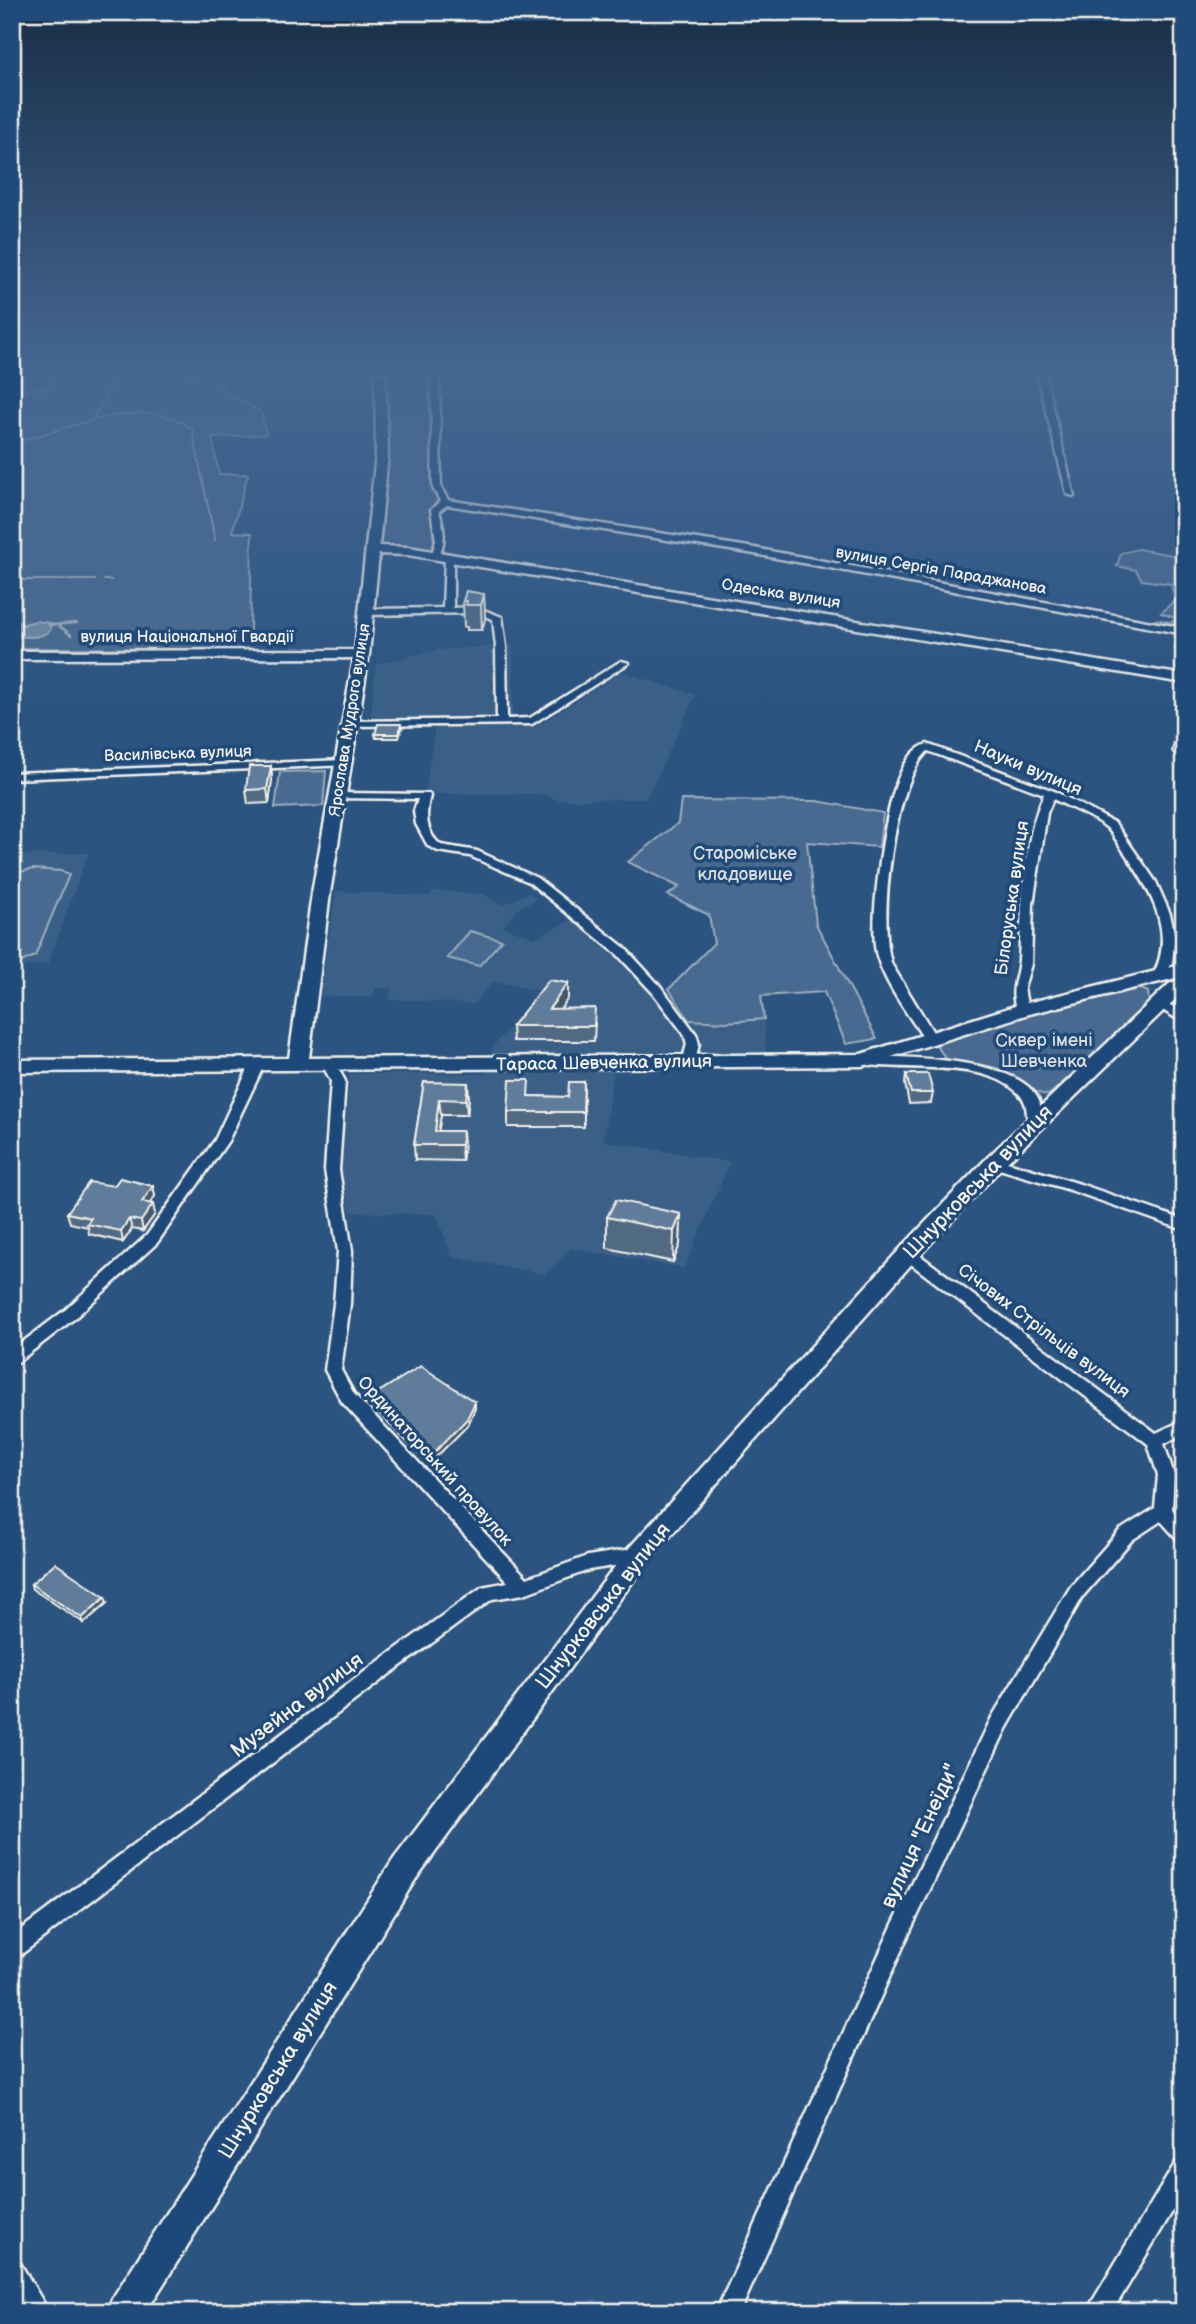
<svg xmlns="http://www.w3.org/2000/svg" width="1196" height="2324" viewBox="0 0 1196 2324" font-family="'Balsamiq Sans',sans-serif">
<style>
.built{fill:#3b6088}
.green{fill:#496b90;stroke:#9eaebc;stroke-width:2}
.water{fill:#738ca6;stroke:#a7b4c0;stroke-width:2}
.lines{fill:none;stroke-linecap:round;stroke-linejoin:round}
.stream-far1{stroke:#a7b4c0;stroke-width:2}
.stream{stroke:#a7b4c0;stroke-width:2.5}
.street-casing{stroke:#f4f1e8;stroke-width:5}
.secondary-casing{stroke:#f4f1e8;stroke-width:5}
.street{fill:#1f4a7a;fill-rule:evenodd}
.secondary{fill:#1f4a7a;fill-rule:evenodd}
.wall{fill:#516a84;stroke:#f4f1e8;stroke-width:2}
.shaded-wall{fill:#42566c;stroke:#f4f1e8;stroke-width:2}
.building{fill:#5e7b9a;stroke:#f4f1e8;stroke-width:2}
.labels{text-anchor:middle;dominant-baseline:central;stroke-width:7;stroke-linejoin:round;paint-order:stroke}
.far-street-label{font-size:16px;fill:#f4f1e8;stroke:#1f4a7a}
.street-label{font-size:18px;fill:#f4f1e8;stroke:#1f4a7a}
.park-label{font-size:18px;fill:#dadddb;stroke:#1f4a7a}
.near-street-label{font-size:21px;fill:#f4f1e8;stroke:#1f4a7a}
</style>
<rect width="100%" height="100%" fill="#2c5481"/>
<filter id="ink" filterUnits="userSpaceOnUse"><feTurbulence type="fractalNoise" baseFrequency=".0143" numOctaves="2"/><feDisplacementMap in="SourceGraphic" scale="14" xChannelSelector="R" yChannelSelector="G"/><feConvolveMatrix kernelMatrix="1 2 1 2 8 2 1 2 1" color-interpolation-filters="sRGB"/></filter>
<g filter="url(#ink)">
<g class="built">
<polygon points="12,374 47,374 46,387 12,389"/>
<polygon points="513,645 513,718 370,721 376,664 437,650"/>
<polygon points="622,672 696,695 646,799 559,800 539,794 425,794 435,726 542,723"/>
<polygon points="88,853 48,964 22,967 12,972 12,855"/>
<polygon points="336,891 430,896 432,891 482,894 503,905 529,893 538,899 519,908 503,926 534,938 577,918 647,987 668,1016 726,1022 764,1019 766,1052 616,1055 603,1141 730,1162 684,1268 571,1248 545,1274 452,1257 436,1214 351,1212 340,1170 350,1074 487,1074 493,1046 542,991 493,982 473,1004 389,999 392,989 384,988 376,988 372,998 320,995"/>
</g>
<g class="green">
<polygon points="54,374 224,374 221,388 261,412 266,434 212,438 219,474 248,474 232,532 252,533 250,633 220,633 213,649 12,648 12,390 48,388"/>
<polygon points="384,374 431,374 433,488 440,501 432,511 434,546 431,553 379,547 377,543"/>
<polygon points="1138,549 1172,555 1184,550 1184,629 1154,622 1157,619 1169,622 1181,620 1161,613 1175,600 1171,584 1142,580 1136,570 1117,566 1121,553"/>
<polygon points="326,771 323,806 275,808 280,772"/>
<polygon points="681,800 817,801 883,813 879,847 807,842 816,924 877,1039 846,1044 824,992 761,996 764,1019 726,1022 689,1020 669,989 714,943 709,915 668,895 679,887 628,862 678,823"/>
<polygon points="33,869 61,871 69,875 35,956 12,966 12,878 15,873"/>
<polygon points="470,931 502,940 479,966 447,958"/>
<path d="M 1136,987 L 1148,992 L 1149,1005 L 1049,1095 C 1032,1095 1015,1076 999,1069 C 983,1063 965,1063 948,1061 L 933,1041 Z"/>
</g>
<path class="water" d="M 36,621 L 51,623 L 50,631 C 39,639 25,638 12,635 L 15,626 Z"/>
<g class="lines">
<g class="stream-far1">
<path d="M 93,420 C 127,413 163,407 192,429 L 215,540"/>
<polyline points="12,443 93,420 115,376"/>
<polyline points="12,580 95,580"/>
<polyline points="104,580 111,580"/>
</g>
<g class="stream">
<polyline points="12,619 24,625"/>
<polyline points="48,625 77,623"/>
<polyline points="58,625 71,635"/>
</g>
<defs>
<g id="street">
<path d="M 431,374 L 439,374 L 441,488 L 448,500 L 749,547 L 1184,628 L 1184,634 L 749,553 L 447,505 L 439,511 C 444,528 447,542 437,558 L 431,558 L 436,540 L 431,510 L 440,501 L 433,488 Z"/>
<polygon points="1037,374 1045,374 1074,496 1067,494"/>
<polygon points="449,555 453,558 453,608 476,607 502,617 506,647 507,719 530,718 621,661 629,663 532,724 348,726 348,722 352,721 497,719 496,647 493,619 475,613 366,615 361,612 366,609 443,608 445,558"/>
<path d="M 927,744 L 1054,791 L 1115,823 L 1156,882 L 1170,914 L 1175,936 L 1172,963 L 1162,980 L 1154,980 L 1152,977 C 1177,933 1150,890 1125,853 C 1119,845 1113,833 1106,827 C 1091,815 1070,808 1053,799 L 1047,813 L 1033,904 L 1031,964 L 1024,988 L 1028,1010 L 1026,1013 L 1018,1013 C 1008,991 1017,981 1019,960 C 1023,907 1021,844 1044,794 L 928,751 C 894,780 877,925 892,965 L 936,1037 L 930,1041 L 925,1040 C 908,1014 886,986 877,956 C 868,926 884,822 894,791 C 899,774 909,750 927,744 Z"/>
<polygon points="345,760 350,763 349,765 12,779 12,773"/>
<path d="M 339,793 L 429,794 L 430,796 C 425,813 425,833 441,845 L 477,851 L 537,878 L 625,948 L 661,987 L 696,1034 L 699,1044 L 694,1065 L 689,1066 L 682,1062 L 687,1044 L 684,1034 L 653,993 L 617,954 L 529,882 L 470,856 L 438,851 L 428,846 L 416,824 L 414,811 L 418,799 L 335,798 L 335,794 Z"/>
<polygon points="1163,1001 1184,1013 1184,1023 1161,1009 1152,1009 1150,1006 1152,1003"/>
<path d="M 862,1056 C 902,1057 1021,1057 1039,1101 C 1041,1106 1040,1116 1041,1122 L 1039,1125 L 1029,1125 C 1026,1117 1028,1106 1023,1099 C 993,1056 902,1073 857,1063 L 855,1060 L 857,1057 Z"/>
<polygon points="329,1060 334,1061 345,1081 339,1170 352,1251 350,1304 341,1370 354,1394 527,1578 588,1556 638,1548 644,1550 647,1555 644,1560 638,1562 589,1570 524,1594 492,1599 387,1676 19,1956 12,1959 12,1936 375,1664 482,1587 508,1582 342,1402 325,1370 334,1304 338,1251 325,1170 331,1081 322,1064"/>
<polygon points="257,1061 264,1065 228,1141 157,1243 75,1318 18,1362 12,1364 12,1350 65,1310 147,1235 215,1140 250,1065"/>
<polygon points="994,1158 1080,1184 1184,1220 1184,1230 1070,1190 989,1166 987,1163 989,1160"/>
<polygon points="908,1249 913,1250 1156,1433 1184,1420 1184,1433 1164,1444 1174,1475 1172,1509 1184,1523 1184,1542 1178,1540 1161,1521 1132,1540 1083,1596 1006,1729 906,1940 740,2312 716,2312 892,1926 992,1717 1071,1586 1120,1530 1155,1508 1158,1475 1148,1444 903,1258 901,1254 903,1250"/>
<polygon points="1184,2159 1184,2192 1112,2312 1086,2312 1176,2162"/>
<polygon points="12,2259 20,2263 49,2312 23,2312 12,2293"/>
</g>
<g id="secondary">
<polygon points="375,374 385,374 388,454 379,546 408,547 1184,675 1184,683 408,555 379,554 369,654 330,893 309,1058 861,1054 1015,1006 1184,964 1184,976 1029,1014 862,1066 12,1072 12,1060 289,1058 312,893 354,658 12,659 12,651 355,650 376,454"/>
<polygon points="1184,977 1184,991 1001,1168 916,1259 647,1562 415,1880 146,2312 107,2312 112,2299 393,1860 629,1548 900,1249 987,1158 1169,984"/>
</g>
</defs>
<use href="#street" class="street-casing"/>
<use href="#secondary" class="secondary-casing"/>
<use href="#street" class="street"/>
<use href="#secondary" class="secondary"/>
</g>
<g class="wall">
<polygon points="484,594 485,619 482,630 467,630 467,627 464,627 463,601"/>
<polygon points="402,728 399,738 376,738 375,734"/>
<polygon points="1175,737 1184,737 1184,765 1182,766 1172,751"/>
<polygon points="271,766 272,779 269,803 248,804 246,790"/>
<polygon points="568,998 560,1009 595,1023 594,1041 513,1041 512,1026"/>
<polygon points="906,1074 933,1093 931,1103 909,1104 905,1084"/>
<polygon points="424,1082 469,1098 467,1115 441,1115 438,1131 464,1147 462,1161 415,1160 414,1145"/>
<polygon points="584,1082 584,1127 508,1127 508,1112 529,1096 568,1097"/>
<polygon points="114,1186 153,1186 155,1196 150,1203 155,1214 143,1231 132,1229 123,1242 89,1234 88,1227 70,1223 67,1213"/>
<polygon points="681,1214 680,1244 673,1262 607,1248 607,1217"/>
<polygon points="369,1398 475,1402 475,1408 468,1425 429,1464 369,1403"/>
<polygon points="31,1584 107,1603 84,1623 32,1589"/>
</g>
<g class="shaded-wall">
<polygon points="484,594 485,619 482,630 481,605"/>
<polygon points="271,766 272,779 269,803 267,789"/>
<polygon points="568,983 568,998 550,1024 549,1009"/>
<polygon points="468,1083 469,1098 467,1115 466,1100"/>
<polygon points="439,1099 441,1115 436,1146 435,1131"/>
<polygon points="463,1131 464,1147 462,1161 461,1145"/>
<polygon points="153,1186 155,1196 144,1212 142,1202"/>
<polygon points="153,1204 155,1214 143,1231 141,1221"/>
<polygon points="681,1214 680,1244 673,1262 674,1231"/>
<polygon points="129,1219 132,1229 123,1242 121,1231"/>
<polygon points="475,1402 475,1408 468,1425 429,1464 428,1459"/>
<polygon points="105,1597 107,1603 84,1623 82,1618"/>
</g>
<g class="building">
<polygon points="466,591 484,594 481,605 466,605 467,601 463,601"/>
<polygon points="378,724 401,724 399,734 375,734"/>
<polygon points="1175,737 1184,737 1184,750"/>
<polygon points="249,766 271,766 267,789 246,790"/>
<polygon points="549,980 568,983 549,1009 595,1008 594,1026 512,1026"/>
<polygon points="906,1074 928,1074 933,1093 911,1093"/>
<polygon points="510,1080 529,1080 528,1096 568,1097 569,1082 584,1082 583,1112 508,1112"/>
<polygon points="424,1082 468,1083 466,1100 439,1099 435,1131 463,1131 461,1145 414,1145"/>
<polygon points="120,1178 153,1186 142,1202 153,1204 141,1221 129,1219 121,1231 87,1224 91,1218 67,1213 89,1182 114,1186"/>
<polygon points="616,1200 681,1214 674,1231 607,1217"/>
<polygon points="421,1366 475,1402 467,1419 428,1459 369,1398"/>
<polygon points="55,1563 105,1597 82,1618 31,1584"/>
</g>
</g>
<linearGradient id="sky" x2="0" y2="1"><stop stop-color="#182e47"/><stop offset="0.53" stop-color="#456792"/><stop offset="1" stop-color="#456792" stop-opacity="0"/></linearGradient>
<rect width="1196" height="700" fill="url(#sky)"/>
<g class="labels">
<g class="far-street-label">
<text transform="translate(941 571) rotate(10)">вулиця Сергія Параджанова</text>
<text transform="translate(781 594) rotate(9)">Одеська вулиця</text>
<text x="187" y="637">вулиця Національної Гвардії</text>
<text transform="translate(350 720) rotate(-81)">Ярослава Мудрого вулиця</text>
<text transform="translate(178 754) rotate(-2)">Василівська вулиця</text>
</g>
<g class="street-label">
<text transform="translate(1028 768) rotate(23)">Науки вулиця</text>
<text transform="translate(1012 898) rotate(-82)">Білоруська вулиця</text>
<text transform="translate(604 1063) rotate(-1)">Тараса Шевченка вулиця</text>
<text transform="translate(1044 1331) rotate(37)">Січових Стрільців вулиця</text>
<text transform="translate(435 1461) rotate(48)">Ординаторський провулок</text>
</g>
<g class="park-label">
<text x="745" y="853">Староміське<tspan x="745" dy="21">кладовище</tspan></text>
<text x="1044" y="1040">Сквер імені<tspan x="1044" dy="21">Шевченка</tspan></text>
</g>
<g class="near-street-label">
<text transform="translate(978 1182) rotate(-46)">Шнурковська вулиця</text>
<text transform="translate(603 1606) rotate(-52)">Шнурковська вулиця</text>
<text transform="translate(297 1705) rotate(-37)">Музейна вулиця</text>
<text transform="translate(920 1836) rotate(-65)">вулиця "Енеїди"</text>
<text transform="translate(278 2070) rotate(-58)">Шнурковська вулиця</text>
</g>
</g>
<rect width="1196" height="2324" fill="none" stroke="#1f4a7a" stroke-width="42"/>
<rect x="21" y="21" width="1154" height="2282" fill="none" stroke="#f4f1e8" stroke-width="2.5" filter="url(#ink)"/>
</svg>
